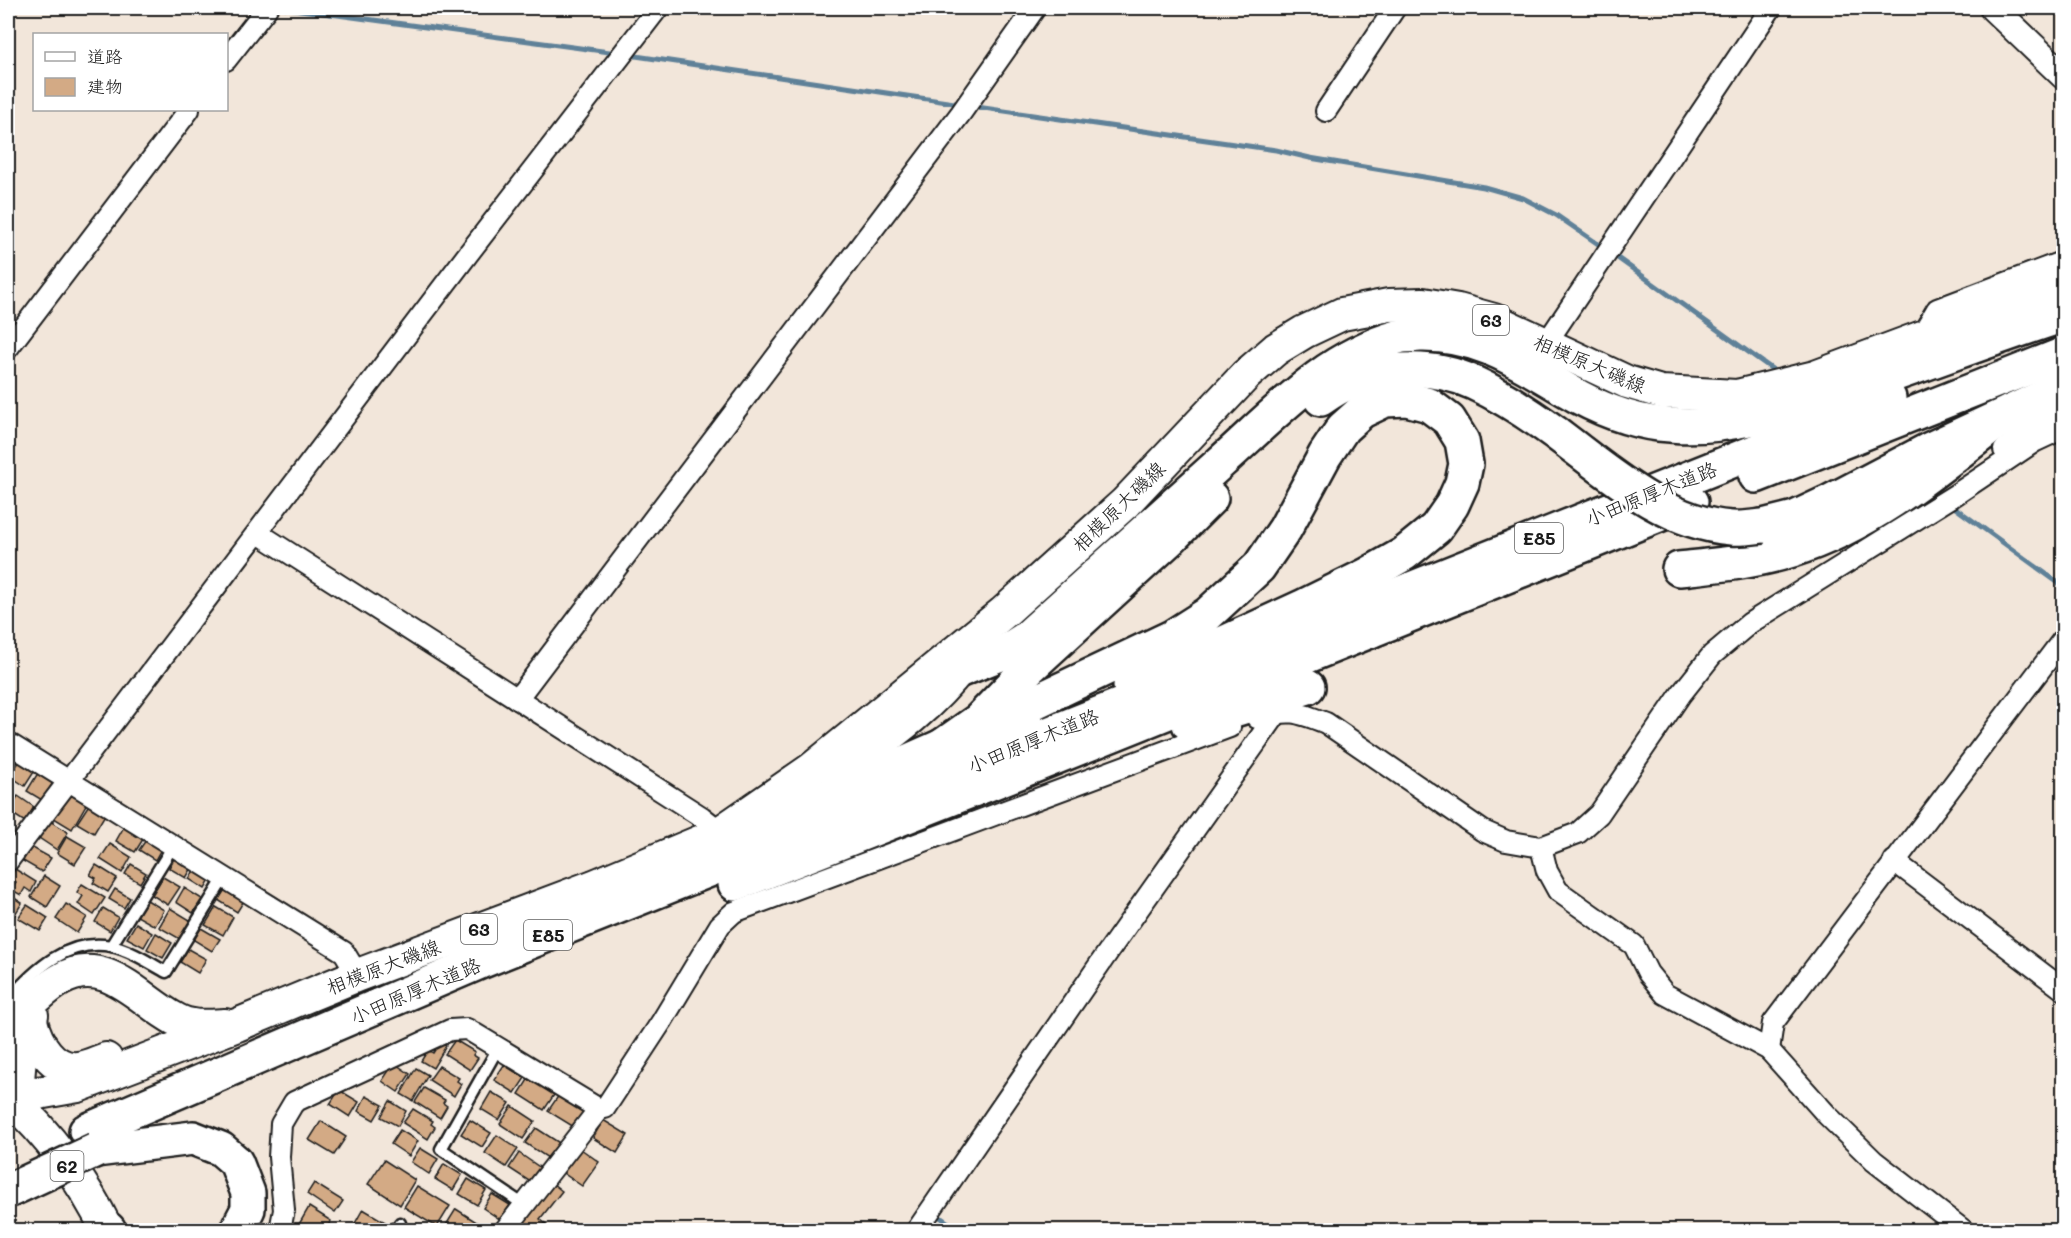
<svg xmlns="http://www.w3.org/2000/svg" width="2071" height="1238" viewBox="0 0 2071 1238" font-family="Mali,'Klee One',sans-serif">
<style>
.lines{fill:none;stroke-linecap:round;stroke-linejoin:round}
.stream{stroke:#5f8198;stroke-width:5}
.building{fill:#d3aa85;stroke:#1c1c1c;stroke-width:1.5}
.service-casing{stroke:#1c1c1c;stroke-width:15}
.minor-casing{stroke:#1c1c1c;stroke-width:24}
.tertiary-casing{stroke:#1c1c1c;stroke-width:30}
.primary-casing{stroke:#1c1c1c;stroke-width:36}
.trunk-casing{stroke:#1c1c1c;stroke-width:38}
.motorway-casing{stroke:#1c1c1c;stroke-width:38}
.service{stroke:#fff;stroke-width:10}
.minor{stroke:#fff;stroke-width:20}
.tertiary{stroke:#fff;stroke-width:26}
.primary{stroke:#fff;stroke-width:32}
.trunk{stroke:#fff;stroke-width:33}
.motorway{stroke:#fff;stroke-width:33}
.trunk-bridge-casing{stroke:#1c1c1c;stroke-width:38;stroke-linecap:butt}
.motorway-bridge-casing{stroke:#1c1c1c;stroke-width:38;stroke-linecap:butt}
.trunk-bridge{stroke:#fff;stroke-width:33}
.motorway-bridge{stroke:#fff;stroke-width:33}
.labels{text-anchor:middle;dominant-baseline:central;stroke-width:5;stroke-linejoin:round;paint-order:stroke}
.shield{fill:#fff;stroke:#606060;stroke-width:1.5}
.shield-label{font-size:18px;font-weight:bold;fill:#1c1c1c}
.street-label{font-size:20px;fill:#1c1c1c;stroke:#fff}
</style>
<rect width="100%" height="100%" fill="#f2e6da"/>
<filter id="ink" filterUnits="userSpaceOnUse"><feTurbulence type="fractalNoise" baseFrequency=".0167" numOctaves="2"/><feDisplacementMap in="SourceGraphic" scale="12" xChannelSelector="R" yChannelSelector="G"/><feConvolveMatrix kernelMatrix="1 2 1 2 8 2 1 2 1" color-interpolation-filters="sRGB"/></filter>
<g filter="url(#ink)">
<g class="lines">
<g class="stream">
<polyline points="286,8 617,53"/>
<polyline points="629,55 961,104"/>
<polyline points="970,106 1276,150 1310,158 1484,187 1523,198 1556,215 1604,248"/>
<polyline points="1612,254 1772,369"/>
<polyline points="1954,507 2064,587"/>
<polyline points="940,1217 959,1230"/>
</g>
</g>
<g class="building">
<polygon points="8,754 17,760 8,774"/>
<polygon points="19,762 34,772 25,786 10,776"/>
<polygon points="38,773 53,783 42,800 27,791"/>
<polygon points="8,790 16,796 8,809"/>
<polygon points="77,795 88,801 72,829 54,818 66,797"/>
<polygon points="18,796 34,807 25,822 8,811"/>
<polygon points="90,803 106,813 94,833 77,823"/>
<polygon points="50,821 68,832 57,850 39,838"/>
<polygon points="125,825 145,836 135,852 116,841"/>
<polygon points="67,836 86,847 75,864 57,853"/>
<polygon points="146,840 161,849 155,860 139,850"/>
<polygon points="110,844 131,857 122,873 100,859"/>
<polygon points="31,847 51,858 42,872 23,861"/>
<polygon points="176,855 193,866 186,878 169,868"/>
<polygon points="131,864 146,873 140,883 125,874"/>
<polygon points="96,865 117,878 108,892 93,883 96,878 90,875"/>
<polygon points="196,867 212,877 205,889 189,879"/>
<polygon points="15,869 36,882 31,892 25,888 21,895 12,890 16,882 10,878"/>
<polygon points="44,876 60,886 47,907 31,897"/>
<polygon points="163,877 180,887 168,905 152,895"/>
<polygon points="82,884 105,898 94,915 78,904 83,896 77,892"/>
<polygon points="184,888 202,899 193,913 176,902"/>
<polygon points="226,888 245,899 237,912 218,900"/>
<polygon points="115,889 130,898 124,908 109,899"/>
<polygon points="8,894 22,903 11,921 8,919"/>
<polygon points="147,900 164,910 155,926 137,916"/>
<polygon points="66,904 87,917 77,933 56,919"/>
<polygon points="27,905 48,918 40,931 18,918"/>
<polygon points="216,907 233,917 223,935 205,925"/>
<polygon points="103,908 118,917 110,931 95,922"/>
<polygon points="170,908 190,920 180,939 159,927"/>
<polygon points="136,923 152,933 144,947 127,938"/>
<polygon points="201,928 220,939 212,951 194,940"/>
<polygon points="156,933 172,943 163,958 147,949"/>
<polygon points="188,949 206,959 198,973 180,962"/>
<polygon points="455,1040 475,1052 473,1055 478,1058 470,1070 445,1054"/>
<polygon points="440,1042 446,1046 433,1068 421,1061 428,1050 433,1053"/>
<polygon points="394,1063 410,1074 398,1092 382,1081"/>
<polygon points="504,1065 525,1078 515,1093 494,1080"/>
<polygon points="439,1066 459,1078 457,1081 461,1084 454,1096 429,1080"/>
<polygon points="416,1068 428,1075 413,1101 401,1094"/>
<polygon points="529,1078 554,1095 544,1110 519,1094"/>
<polygon points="424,1088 445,1100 443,1103 447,1106 440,1118 415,1102"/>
<polygon points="339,1090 359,1102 350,1117 330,1104"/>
<polygon points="491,1092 510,1103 499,1120 481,1109"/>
<polygon points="559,1095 584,1111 574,1127 548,1111"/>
<polygon points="366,1096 383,1105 374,1120 358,1111"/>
<polygon points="390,1101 406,1111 398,1126 381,1117"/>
<polygon points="512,1106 535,1121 523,1139 500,1124"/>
<polygon points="413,1109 433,1121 431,1124 435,1127 428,1139 403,1123"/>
<polygon points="470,1120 491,1133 482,1147 461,1134"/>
<polygon points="603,1120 628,1135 617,1153 593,1138"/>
<polygon points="321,1121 346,1137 334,1155 309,1140"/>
<polygon points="536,1128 561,1144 551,1160 525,1143"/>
<polygon points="400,1130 418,1141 409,1156 391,1144"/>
<polygon points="497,1135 518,1149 506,1167 485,1153"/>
<polygon points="420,1148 438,1159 429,1174 411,1162"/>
<polygon points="581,1149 599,1162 582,1186 563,1173"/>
<polygon points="519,1153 542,1169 532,1183 509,1168"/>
<polygon points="384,1160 415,1180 400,1205 368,1184"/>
<polygon points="444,1164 462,1175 453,1190 435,1179"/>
<polygon points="468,1179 486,1190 477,1205 459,1194"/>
<polygon points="314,1183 343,1201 335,1213 307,1194"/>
<polygon points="552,1183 562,1191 540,1219 547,1225 541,1230 515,1230"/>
<polygon points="417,1186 450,1206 437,1227 404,1207"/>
<polygon points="492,1194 510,1205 501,1220 483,1208"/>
<polygon points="309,1207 331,1221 328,1226 332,1230 306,1230 298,1226"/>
<polygon points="363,1209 385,1222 380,1230 359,1230 353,1227"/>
<polygon points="456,1209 489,1230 443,1230"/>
</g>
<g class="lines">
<defs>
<g id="service">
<polyline points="111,946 173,846"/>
<path d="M 8,1000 C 34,970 68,938 111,946 C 130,950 150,963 166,972 L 224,878"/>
<polyline points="498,1048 441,1149 524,1205"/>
<polyline points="395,1230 400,1223"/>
</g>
<g id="minor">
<polyline points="226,60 267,8"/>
<polyline points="1326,111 1395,8"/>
<polyline points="1920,338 1937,309 2064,261"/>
<polyline points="1545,345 1771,8"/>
<polyline points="8,348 189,110"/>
<polyline points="2004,450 2029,427 2064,410"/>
<polyline points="258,533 702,817 721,832"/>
<polyline points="517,699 961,113 1035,8"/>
<path d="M 1257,718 C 1290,709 1295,711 1326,723 L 1483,831 L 1506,841 L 1541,847 L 1578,833 L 1599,814 L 1681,694 L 1712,655 L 1750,623 L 1955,495 L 2034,442 L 2064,428"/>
<polyline points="8,743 344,952 358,975"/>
<polyline points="1541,847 1547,871 1558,891 1634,945 1648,973 1665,994 1769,1050 1827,1115 1874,1161 1963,1230"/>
<polyline points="8,861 468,254 658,8"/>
<polyline points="1894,861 2064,990"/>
<polyline points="1769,1050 1773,1023 2064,638"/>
<polyline points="280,1230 284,1210 279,1157 281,1124 294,1102 450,1030 467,1029 599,1109"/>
<polyline points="505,1230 599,1109 605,1108 662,1021 720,925 734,912 1230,727"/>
<polyline points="917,1230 1108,952 1278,712"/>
</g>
<polyline id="tertiary" points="1993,8 2064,76"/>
<g id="primary">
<path d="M 837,774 C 883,740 926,712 962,666"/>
<polyline points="721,832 812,769 1003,613 1125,503 1246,375 1276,349 1304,332 1342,314 1389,305 1423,304 1458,310 1494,320 1627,382 1661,392 1737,396 1815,377 2064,284"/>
<path d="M 31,1021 C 36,1042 52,1071 78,1068 C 88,1067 97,1062 106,1059"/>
<path d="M 8,1025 C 24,1010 41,991 60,980 C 105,953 139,1000 175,1019 C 190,1028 208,1026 225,1025"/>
<polyline points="8,1091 38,1093 78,1086 237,1025 358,975 594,886 740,825"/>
<path d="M 8,1097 C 48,1133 84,1182 107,1230"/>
<polyline points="20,1109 18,1080 20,1058 32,1015"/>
</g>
<g id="trunk">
<polyline points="1189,724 1308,687"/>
<polyline points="755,820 797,808 834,794 942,746 1172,637 1208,614 1259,567 1285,529 1325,455 1343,428 1362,411 1385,400 1407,399 1429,405 1449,420 1462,441 1466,464 1462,483 1452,505 1436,528 1404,554 1367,575 1302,607 1130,686"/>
<polyline points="735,884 1024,770 1370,631"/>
<polyline points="86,1131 480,962 1013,748 1039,734"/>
<polyline points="96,1150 193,1138 221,1149 236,1162 248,1193 248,1209 237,1230"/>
<polyline points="107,1228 109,1230"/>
</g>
<g id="motorway">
<path d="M 1321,399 C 1363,367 1426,361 1474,383 C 1504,397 1531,415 1557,434"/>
<polyline points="1756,476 2064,354"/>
<polyline points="1763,526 1795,518 1827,503 1928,450 2064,387"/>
<path d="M 1679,569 C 1717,565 1756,562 1792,550 C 1875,524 1943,464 2010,412"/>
<polyline points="1370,631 1691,502"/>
<path d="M 958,671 L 1003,653 L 1025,639 C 1090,580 1155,521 1220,463 C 1274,415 1325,357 1398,337 C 1405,335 1413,336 1421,335 C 1486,334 1526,368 1579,397 C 1607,412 1638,423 1670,425 C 1725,430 1780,412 1833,395 C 1910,371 1986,340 2064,315"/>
<polyline points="942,746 979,720 1028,669 1170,539 1211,498"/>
<polyline points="1013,748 1889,398"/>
</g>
</defs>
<use href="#service" class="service-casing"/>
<use href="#minor" class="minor-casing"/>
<use href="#tertiary" class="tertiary-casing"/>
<use href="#primary" class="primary-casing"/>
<use href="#trunk" class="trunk-casing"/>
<use href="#motorway" class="motorway-casing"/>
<use href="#service" class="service"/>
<use href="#minor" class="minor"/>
<use href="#tertiary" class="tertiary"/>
<use href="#primary" class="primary"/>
<use href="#trunk" class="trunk"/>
<use href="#motorway" class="motorway"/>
<defs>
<polyline id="trunk-bridge" points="8,1191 96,1150"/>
<path id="motorway-bridge" d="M 1557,434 C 1608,472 1664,523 1731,528 C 1741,529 1753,527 1763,526"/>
</defs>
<use href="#trunk-bridge" class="trunk-bridge-casing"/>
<use href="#motorway-bridge" class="motorway-bridge-casing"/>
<use href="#trunk-bridge" class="trunk-bridge"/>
<use href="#motorway-bridge" class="motorway-bridge"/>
</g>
</g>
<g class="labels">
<g class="shield">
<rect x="1473" y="305" width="36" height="30" rx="4.5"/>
<rect x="1515" y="523" width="48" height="30" rx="4.5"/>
<rect x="461" y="914" width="36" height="30" rx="4.5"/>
<rect x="524" y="920" width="48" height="30" rx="4.5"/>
<rect x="50.5" y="1151" width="33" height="30" rx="4.5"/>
</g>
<g class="shield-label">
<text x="1491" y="320">63</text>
<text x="1539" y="538">E85</text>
<text x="479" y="929">63</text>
<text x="548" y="935">E85</text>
<text x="67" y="1166">62</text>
</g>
<g class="street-label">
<text transform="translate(1590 363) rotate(23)">相模原大磯線</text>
<text transform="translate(1651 493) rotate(-22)">小田原厚木道路</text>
<text transform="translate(1118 506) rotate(-44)">相模原大磯線</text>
<text transform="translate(1033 740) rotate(-22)">小田原厚木道路</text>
<text transform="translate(383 966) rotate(-21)">相模原大磯線</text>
<text transform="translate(415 990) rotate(-23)">小田原厚木道路</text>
</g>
</g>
<rect width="2071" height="1238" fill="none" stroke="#fff" stroke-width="30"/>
<rect x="15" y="15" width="2041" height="1208" fill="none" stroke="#1c1c1c" stroke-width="2" filter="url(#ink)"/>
<rect x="33" y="33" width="195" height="78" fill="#ffffff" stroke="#a4a4a4" stroke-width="1.5"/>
<rect x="45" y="52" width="30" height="9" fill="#ffffff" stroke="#a4a4a4" stroke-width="1.5"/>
<text x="87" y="63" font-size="18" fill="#1c1c1c">道路</text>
<rect x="45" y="78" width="30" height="18" fill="#d3aa85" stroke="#a4a4a4" stroke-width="1.5"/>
<text x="87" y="93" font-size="18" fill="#1c1c1c">建物</text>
</svg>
